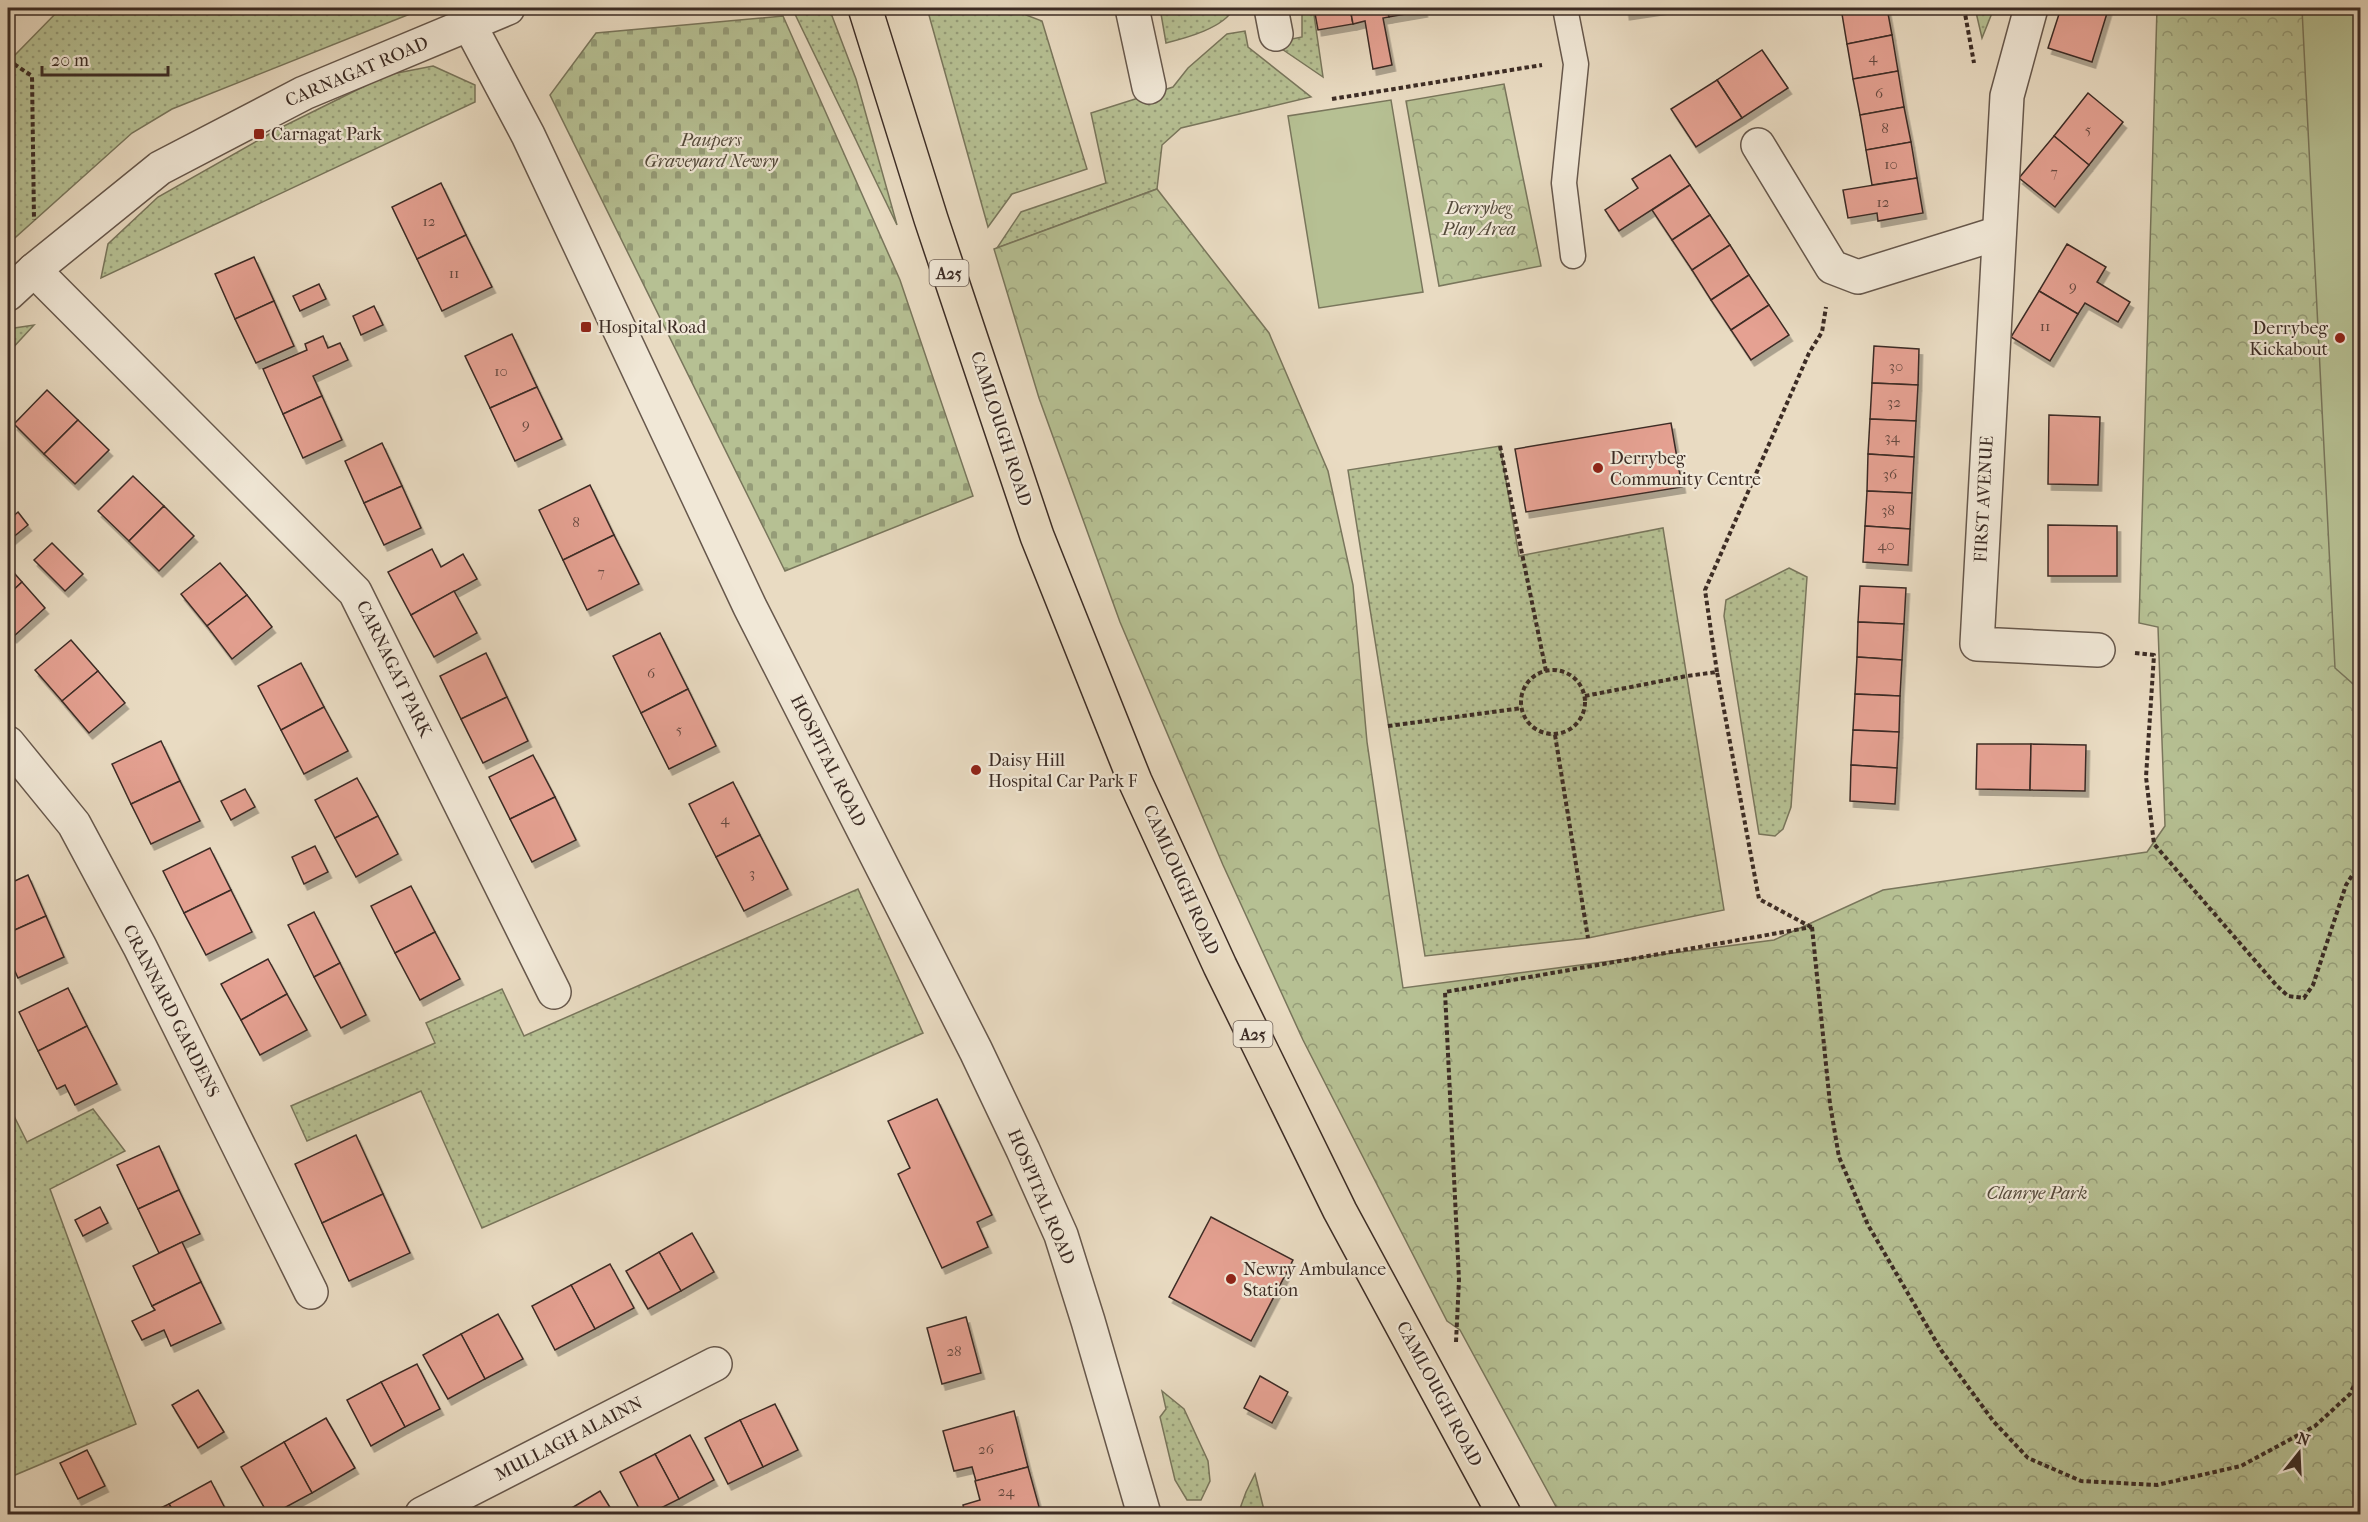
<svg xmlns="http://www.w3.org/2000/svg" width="2368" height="1522" viewBox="0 0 2368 1522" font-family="'IM FELL French Canon',serif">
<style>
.grass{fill:url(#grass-dots);stroke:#79765c;stroke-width:1.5}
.cemetery{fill:url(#cemetery-stones);stroke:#79765c;stroke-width:1.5}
.park{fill:url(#park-crowns);stroke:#79765c;stroke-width:1.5}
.garden{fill:#b6c093;stroke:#79765c;stroke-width:1.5}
.building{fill:#e5a192;stroke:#3c2c25;stroke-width:1.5;filter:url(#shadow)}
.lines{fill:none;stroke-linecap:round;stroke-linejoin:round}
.service-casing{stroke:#67584c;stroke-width:27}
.minor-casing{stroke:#67584c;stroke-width:36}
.primary-casing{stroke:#3c2c25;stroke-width:36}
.path{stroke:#3c2c25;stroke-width:4;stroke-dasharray:4.5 3;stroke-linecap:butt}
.service{stroke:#f1e8d7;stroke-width:24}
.minor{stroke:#f1e8d7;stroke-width:33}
.primary{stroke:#e9dbc2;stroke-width:33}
.poi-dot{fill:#8f2418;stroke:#f1e8d7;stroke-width:2}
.labels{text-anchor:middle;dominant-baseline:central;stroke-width:4.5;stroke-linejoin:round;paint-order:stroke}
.number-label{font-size:15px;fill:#664940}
.shield{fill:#f1e8d7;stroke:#72645a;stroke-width:1.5}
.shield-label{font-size:16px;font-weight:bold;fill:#3c2c25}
.street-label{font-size:18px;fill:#3c2c25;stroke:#f1e8d7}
.poi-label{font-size:18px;fill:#3c2c25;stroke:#f1e8d7;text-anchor:start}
.park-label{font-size:18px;font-style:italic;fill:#544a3b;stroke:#f1e8d7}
</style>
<defs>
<pattern id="grass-dots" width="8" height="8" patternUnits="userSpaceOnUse" patternTransform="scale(1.5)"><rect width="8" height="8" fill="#b6c093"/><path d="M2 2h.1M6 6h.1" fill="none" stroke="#959c78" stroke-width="1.8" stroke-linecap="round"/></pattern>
<pattern id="cemetery-stones" width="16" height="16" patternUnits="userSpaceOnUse" patternTransform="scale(1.5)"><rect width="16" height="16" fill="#b6c093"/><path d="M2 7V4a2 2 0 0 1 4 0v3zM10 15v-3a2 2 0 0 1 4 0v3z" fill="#959c78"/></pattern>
<pattern id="park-crowns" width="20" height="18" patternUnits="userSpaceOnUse" patternTransform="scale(1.5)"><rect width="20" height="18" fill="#b6c093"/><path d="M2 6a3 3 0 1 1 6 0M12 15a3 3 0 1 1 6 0" fill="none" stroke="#959c78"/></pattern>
<filter id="shadow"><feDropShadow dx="3.5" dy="6" stdDeviation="0" flood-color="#0004"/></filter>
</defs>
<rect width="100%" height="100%" fill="#e9dbc2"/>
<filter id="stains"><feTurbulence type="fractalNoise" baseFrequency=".00333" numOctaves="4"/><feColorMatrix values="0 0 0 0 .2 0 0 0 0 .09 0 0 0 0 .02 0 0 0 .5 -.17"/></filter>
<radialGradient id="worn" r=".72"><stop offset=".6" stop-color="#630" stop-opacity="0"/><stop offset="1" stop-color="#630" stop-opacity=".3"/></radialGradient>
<g class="grass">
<polygon points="61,8 425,8 172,109 132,133 8,244 8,54 13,57"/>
<polygon points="792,8 829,8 856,79 897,225"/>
<polygon points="927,8 1025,8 1026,15 1042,21 1087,169 1012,194 988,227"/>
<path d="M 1160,8 L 1234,8 C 1224,28 1186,38 1166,43 Z"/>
<polygon points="1302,8 1313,8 1323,77 1273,43 1302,37"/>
<polygon points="1975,8 1994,8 1982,38"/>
<polygon points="1245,31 1248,47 1311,97 1181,128 1162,145 1157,189 997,248 1021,212 1106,183 1091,113 1173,87 1188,68 1227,34"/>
<polygon points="433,66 475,85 475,102 101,278 108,244 158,197 280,128 387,75"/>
<polygon points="34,325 8,353 8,329"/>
<polygon points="1500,446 1519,556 1663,528 1724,910 1588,938 1425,956 1348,470"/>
<polygon points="1789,568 1807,577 1791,807 1783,829 1775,836 1759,834 1724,616 1726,600"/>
<polygon points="858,889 923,1033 482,1228 421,1091 307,1141 291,1106 435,1043 426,1023 502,989 524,1036"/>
<polygon points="8,1104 27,1142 93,1109 125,1151 50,1189 136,1424 8,1478"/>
<polygon points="1162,1391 1184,1409 1208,1461 1210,1481 1201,1500 1187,1500 1175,1480 1160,1417 1166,1409"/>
<polygon points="1255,1474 1265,1514 1238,1514 1246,1492"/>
</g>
<polygon class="cemetery" points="783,16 900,280 973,496 785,571 550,95 596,33"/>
<g class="park">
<polygon points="2157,8 2360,8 2360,1514 1560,1514 1460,1330 1447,1321 1303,1040 1223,865 1120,622 1039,398 994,249 1157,189 1269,333 1328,471 1353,585 1367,742 1403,988 1774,940 1883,890 2147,852 2165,826 2158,627 2139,623"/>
<polygon points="1504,84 1541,266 1439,286 1406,101"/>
</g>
<g class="garden">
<polygon points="2318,8 2360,8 2360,690 2335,668 2302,9"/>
<polygon points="1391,100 1423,292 1319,308 1288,116"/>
</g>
<g class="building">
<polygon points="1314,8 1350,8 1353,24 1318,30"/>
<polygon points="1350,8 1387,8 1389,17 1383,18 1392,65 1373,69 1365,21 1353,24"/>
<polygon points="1387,8 1423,8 1424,11 1389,17"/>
<polygon points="1625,8 1665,8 1626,14"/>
<polygon points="1841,8 1887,8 1892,35 1847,44"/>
<polygon points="2061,8 2101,8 2108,10 2092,62 2048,48"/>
<polygon points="1892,35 1898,71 1853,79 1847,44"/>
<polygon points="1762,50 1788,88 1742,118 1717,80"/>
<polygon points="1898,71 1904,107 1860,115 1853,79"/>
<polygon points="1717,80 1742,118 1696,147 1671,109"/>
<polygon points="2088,93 2123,122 2089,165 2054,136"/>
<polygon points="1904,107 1911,142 1866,150 1860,115"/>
<polygon points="2054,136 2089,165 2055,207 2019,178"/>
<polygon points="1911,142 1917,178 1872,185 1866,150"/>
<polygon points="1670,155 1690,185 1619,231 1605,210 1638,188 1632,179"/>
<polygon points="1917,178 1923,213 1878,221 1877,213 1848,218 1843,190"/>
<polygon points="441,183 466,235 417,259 392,207"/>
<polygon points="1690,185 1710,215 1672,240 1652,210"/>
<polygon points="1710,215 1730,245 1692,270 1672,240"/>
<polygon points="466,235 492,287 442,311 417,259"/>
<polygon points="2067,244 2106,267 2097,282 2130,302 2118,322 2085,303 2078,314 2039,291"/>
<polygon points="1730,245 1749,275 1711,300 1692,270"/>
<polygon points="254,257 274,301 235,319 215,274"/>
<polygon points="1749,275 1769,305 1731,330 1711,300"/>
<polygon points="319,284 326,299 300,311 293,296"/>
<polygon points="2039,291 2078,314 2050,361 2011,337"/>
<polygon points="274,301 294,346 256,363 235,319"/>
<polygon points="1769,305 1789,335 1751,360 1731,330"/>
<polygon points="374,306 383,325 361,335 353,316"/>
<polygon points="512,334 537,387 490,408 465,356"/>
<polygon points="323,336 328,348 340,343 348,360 313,376 322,396 283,414 263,369 307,350 305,344"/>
<polygon points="1874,346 1919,349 1918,385 1872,383"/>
<polygon points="1872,383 1918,385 1916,421 1870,419"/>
<polygon points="537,387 562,439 515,461 490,408"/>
<polygon points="47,390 78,420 44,454 14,424"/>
<polygon points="322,396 342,440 303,458 283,414"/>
<polygon points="2049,415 2100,417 2098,485 2048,484"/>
<polygon points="1870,419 1916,421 1914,457 1868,454"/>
<polygon points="78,420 109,450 75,484 44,454"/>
<polygon points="1671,423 1682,487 1526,512 1515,449"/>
<polygon points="382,443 402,486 364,503 345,461"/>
<polygon points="1868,454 1914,457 1912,493 1867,491"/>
<polygon points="133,476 164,506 129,541 98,511"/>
<polygon points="590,485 614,535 563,560 539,510"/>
<polygon points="402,486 421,528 384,545 364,503"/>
<polygon points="1867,491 1912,493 1910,529 1865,526"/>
<polygon points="164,506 194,536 159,571 129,541"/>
<polygon points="18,512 28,525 11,539 8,535 8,521"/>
<polygon points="2048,525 2117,526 2117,576 2048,576"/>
<polygon points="1865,526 1910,529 1908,565 1863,562"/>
<polygon points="614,535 639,584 587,610 563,560"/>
<polygon points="52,543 83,574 65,591 34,560"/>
<polygon points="432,549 441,567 463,554 477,579 411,615 388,572"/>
<polygon points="220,563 247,595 207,626 181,594"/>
<polygon points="8,566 22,582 8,595"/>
<polygon points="22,582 45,608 13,637 8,631 8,595"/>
<polygon points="1860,586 1906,588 1904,624 1858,622"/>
<polygon points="454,591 477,633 434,657 411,615"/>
<polygon points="247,595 272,627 232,659 207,626"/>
<polygon points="1858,622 1904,624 1902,660 1857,657"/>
<polygon points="660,633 688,689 641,713 613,656"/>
<polygon points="71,640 98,671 62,701 35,670"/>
<polygon points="486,653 507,697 461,719 440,676"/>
<polygon points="1857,657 1902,660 1900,696 1855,694"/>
<polygon points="301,663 324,707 281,730 258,686"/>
<polygon points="98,671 125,703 89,733 62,701"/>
<polygon points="688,689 716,746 669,769 641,713"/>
<polygon points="1855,694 1900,696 1899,732 1853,730"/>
<polygon points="507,697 528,741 483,763 461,719"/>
<polygon points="324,707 348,751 304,774 281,730"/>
<polygon points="1853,730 1899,732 1897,768 1851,765"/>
<polygon points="161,741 180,781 131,804 112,764"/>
<polygon points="1977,744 2031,744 2030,790 1976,789"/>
<polygon points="2031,744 2086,745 2085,791 2030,790"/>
<polygon points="533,755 555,797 510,819 489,777"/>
<polygon points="1851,765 1897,768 1895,804 1850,801"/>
<polygon points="357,778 378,816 335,838 315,800"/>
<polygon points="180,781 200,821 151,844 131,804"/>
<polygon points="733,782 760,835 716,857 689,804"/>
<polygon points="245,789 255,807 231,820 221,801"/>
<polygon points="555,797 576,840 532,862 510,819"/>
<polygon points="378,816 398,854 356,877 335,838"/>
<polygon points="760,835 788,889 744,911 716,857"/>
<polygon points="315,846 328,872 304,884 292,857"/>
<polygon points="210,848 231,890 184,913 163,871"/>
<polygon points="28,875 46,916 8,933 8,884"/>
<polygon points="411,886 435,932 395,953 371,906"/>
<polygon points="231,890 252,932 206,955 184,913"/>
<polygon points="314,912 340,963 314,977 288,925"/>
<polygon points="46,916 64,957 18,978 8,956 8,933"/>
<polygon points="435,932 460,979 420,1000 395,953"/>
<polygon points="268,959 287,994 241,1020 221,984"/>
<polygon points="340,963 366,1015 341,1028 314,977"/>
<polygon points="68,988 87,1026 38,1051 19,1012"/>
<polygon points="287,994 307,1030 260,1055 241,1020"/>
<polygon points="87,1026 117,1084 75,1105 65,1085 57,1089 38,1051"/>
<polygon points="937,1099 992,1215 977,1222 988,1247 942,1268 898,1174 910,1168 888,1121"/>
<polygon points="356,1135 383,1194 322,1223 295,1164"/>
<polygon points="159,1146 179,1190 138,1209 117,1165"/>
<polygon points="179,1190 200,1234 159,1253 138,1209"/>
<polygon points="383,1194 410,1253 349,1281 322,1223"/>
<polygon points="100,1207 108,1223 83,1236 75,1220"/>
<polygon points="1211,1217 1293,1260 1251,1341 1169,1297"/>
<polygon points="692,1233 714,1272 681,1291 659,1252"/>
<polygon points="182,1242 201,1282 152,1306 133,1266"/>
<polygon points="659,1252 681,1291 648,1309 626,1271"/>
<polygon points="610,1264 634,1308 595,1329 571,1285"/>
<polygon points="201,1282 221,1323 171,1346 164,1330 142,1340 132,1321 155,1310 152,1306"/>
<polygon points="571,1285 595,1329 555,1350 532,1306"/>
<polygon points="498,1314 523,1359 485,1379 461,1334"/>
<polygon points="966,1317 981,1373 942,1384 927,1328"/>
<polygon points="461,1334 485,1379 448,1399 423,1355"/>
<polygon points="417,1364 440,1409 405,1427 381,1382"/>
<polygon points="1260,1376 1288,1392 1272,1423 1244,1408"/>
<polygon points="381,1382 405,1427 371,1446 347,1400"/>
<polygon points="198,1390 224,1432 198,1448 172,1405"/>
<polygon points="775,1404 798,1450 763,1467 740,1420"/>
<polygon points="1014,1411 1028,1467 976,1481 972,1467 954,1471 943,1431"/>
<polygon points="326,1418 355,1468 312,1493 284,1442"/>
<polygon points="740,1420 763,1467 728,1484 705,1438"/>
<polygon points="690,1435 714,1480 679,1499 655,1454"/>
<polygon points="284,1442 312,1493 273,1514 268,1514 241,1467"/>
<polygon points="87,1450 105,1486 78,1499 60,1463"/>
<polygon points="655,1454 679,1499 649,1514 642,1514 620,1472"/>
<polygon points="1028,1467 1041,1514 965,1514 963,1505 980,1500 975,1481"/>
<polygon points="211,1481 228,1514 175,1514 169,1504"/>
<polygon points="600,1491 614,1514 567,1514 565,1512"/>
<polygon points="169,1504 175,1514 148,1514"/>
</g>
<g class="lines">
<defs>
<polyline id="service" points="1565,8 1576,64 1564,183 1573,256"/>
<g id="minor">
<polyline points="1132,8 1149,87"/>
<polyline points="1271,8 1276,34"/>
<polyline points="2031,8 2007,96 1977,644 2098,650"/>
<polyline points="469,24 528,135 750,607 976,1051 1023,1150 1061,1235 1088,1321 1144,1514"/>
<polyline points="1758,145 1832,267 1858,277 1999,233"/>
<polyline points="34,270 355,592 554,992"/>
<polyline points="8,294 34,270 160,168 304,93 508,8"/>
<polyline points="8,743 74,824 140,947 311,1292"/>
<polyline points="422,1514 715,1364"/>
</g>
<polyline id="primary" points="865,8 931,219 1037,536 1135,781 1220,966 1340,1211 1504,1514"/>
</defs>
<use href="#service" class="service-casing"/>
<use href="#minor" class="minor-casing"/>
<use href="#primary" class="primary-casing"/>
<g class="path">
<polyline points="1964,8 1974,63"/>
<polyline points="8,60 32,76 34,220"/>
<polyline points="1332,99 1542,65"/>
<polyline points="1500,446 1546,671"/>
<polyline points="2135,653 2154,655 2146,777 2154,844 2277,986 2288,996 2304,998 2313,985 2346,885 2353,874 2360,874"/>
<circle cx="1553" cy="702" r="32"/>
<polyline points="1717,672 1705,590 1809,353 1822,332 1826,307"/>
<polyline points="1585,696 1687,676 1717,672 1759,899 1811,927"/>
<polyline points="1388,726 1522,708"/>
<polyline points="1555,735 1588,938"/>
<polyline points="1812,927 1830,1104 1839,1157 1868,1225 1941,1350 1994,1422 2028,1458 2081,1481 2157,1485 2241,1466 2315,1426 2350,1394 2360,1373"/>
<polyline points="1456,1342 1459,1280 1445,992 1812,927"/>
</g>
<use href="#service" class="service"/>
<use href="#minor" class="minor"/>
<use href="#primary" class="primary"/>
</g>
<g class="poi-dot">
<rect x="253" y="128" width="12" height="12" rx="3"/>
<rect x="580" y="321" width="12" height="12" rx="3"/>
<circle cx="2340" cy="338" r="6"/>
<circle cx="1598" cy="468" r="6"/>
<circle cx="976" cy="770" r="6"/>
<circle cx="1231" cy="1279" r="6"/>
</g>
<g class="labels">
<g class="number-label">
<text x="1873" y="57">4</text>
<text x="1879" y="93">6</text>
<text x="1885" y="128">8</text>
<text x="2088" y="129">5</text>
<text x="1891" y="164">10</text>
<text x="2054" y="172">7</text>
<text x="1883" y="202">12</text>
<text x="429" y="221">12</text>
<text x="454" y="273">11</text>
<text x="2073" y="286">9</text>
<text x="2045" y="326">11</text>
<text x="1896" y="366">30</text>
<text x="501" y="371">10</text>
<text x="1894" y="402">32</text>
<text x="526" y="424">9</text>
<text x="1892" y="437">34</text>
<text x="1890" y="474">36</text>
<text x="1888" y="510">38</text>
<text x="576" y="522">8</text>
<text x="1886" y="545">40</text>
<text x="601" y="572">7</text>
<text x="651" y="673">6</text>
<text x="679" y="729">5</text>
<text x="725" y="819">4</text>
<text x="752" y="873">3</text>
<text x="954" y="1351">28</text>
<text x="986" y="1449">26</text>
<text x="1006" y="1491">24</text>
</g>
<g class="shield">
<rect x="929.5" y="260" width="39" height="26" rx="4.5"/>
<rect x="1233.5" y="1021" width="39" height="26" rx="4.5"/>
</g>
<g class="shield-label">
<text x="949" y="273">A25</text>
<text x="1253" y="1034">A25</text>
</g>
<g class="street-label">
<text transform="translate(357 72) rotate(-23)">CARNAGAT ROAD</text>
<text transform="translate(1001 429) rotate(72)">CAMLOUGH ROAD</text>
<text transform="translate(1984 499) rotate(-87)">FIRST AVENUE</text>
<text transform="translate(394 669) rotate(64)">CARNAGAT PARK</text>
<text transform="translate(828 761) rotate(63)">HOSPITAL ROAD</text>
<text transform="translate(1181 880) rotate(66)">CAMLOUGH ROAD</text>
<text transform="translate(171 1011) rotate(63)">CRANNARD GARDENS</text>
<text transform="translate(1041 1197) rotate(67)">HOSPITAL ROAD</text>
<text transform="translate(1439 1394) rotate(62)">CAMLOUGH ROAD</text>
<text transform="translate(569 1439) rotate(-27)">MULLAGH ALAINN</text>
</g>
<g class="poi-label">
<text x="271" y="134">Carnagat Park</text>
<text x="598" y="327">Hospital Road</text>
<text x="2328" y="328" text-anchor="end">Derrybeg<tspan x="2328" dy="21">Kickabout</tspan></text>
<text x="1610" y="458">Derrybeg<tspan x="1610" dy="21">Community Centre</tspan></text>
<text x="988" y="760">Daisy Hill<tspan x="988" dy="21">Hospital Car Park F</tspan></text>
<text x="1243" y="1269">Newry Ambulance<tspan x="1243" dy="21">Station</tspan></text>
</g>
<g class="park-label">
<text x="711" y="140">Paupers<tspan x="711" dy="21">Graveyard Newry</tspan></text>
<text x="1479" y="208">Derrybeg<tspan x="1479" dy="21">Play Area</tspan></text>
<text x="2037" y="1193">Clanrye Park</text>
</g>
</g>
<rect width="2368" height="1522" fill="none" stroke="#e9dbc2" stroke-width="30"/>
<rect x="9" y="9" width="2350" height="1504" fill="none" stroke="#3c2c25" stroke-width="3"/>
<rect x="15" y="15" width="2338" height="1492" fill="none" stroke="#3c2c25" stroke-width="1.5"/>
<g transform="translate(2299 1453) rotate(18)" stroke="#f1e8d7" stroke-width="4.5" paint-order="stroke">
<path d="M0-4.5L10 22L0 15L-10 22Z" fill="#3c2c25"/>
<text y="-9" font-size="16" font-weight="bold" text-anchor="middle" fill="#3c2c25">N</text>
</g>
<path d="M42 66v9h126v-9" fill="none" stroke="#3c2c25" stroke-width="3"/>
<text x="51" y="66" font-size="18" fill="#3c2c25" stroke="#f1e8d7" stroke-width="4.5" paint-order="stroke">20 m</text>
<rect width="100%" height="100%" filter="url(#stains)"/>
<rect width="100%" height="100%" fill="url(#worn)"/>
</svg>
